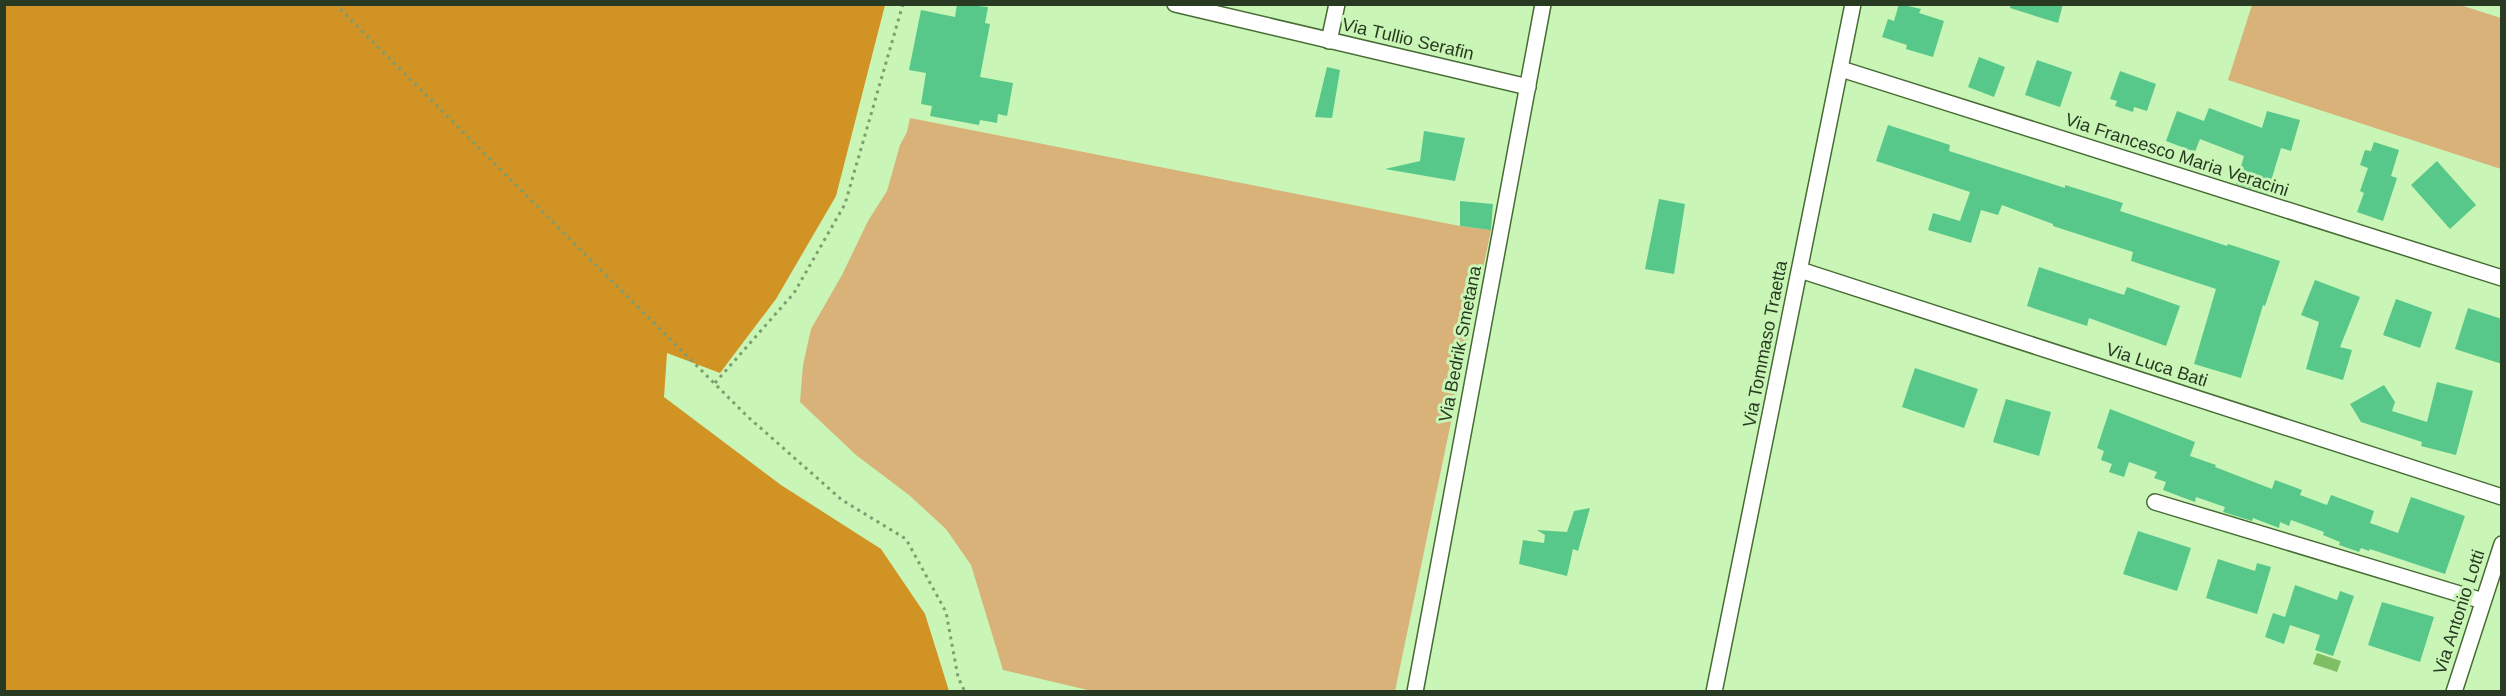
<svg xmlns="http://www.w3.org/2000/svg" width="2506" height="696" viewBox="0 0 2506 696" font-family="Arial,sans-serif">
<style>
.green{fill:#d9b27a}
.forest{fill:#d19324}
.water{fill:#80be63}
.building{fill:#57c88a}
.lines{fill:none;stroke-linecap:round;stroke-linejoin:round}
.minor-casing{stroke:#466c34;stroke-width:18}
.path{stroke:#7e9d71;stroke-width:3;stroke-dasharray:3 4.5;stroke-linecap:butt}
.minor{stroke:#fff;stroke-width:15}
.labels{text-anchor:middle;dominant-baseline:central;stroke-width:6;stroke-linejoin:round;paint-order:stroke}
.street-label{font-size:18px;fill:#293a22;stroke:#c9f5b6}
</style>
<rect width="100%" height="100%" fill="#c9f5b6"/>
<g class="green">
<polygon points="2252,5 2460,5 2501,18 2501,169 2228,80"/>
<polygon points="910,118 1460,226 1491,230 1395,691 1096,692 1003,670 971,565 946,529 909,495 856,455 800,402 803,365 811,329 842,275 868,221 887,191 900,145 907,132"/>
</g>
<polygon class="forest" points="4,5 885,5 836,196 776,299 720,373 667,353 664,397 781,485 881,549 925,614 949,691 5,691"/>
<polygon class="water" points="2317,653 2341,661 2337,672 2313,664"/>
<g class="building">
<polygon points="957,4 988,7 985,23 990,24 980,77 1013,83 1007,116 998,114 997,123 980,120 979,125 930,116 932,106 921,104 926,73 909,70 921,10 955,17"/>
<polygon points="1899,4 1921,9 1919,13 1944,21 1933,57 1906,49 1907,45 1882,37 1888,19 1894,21"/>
<polygon points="2011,4 2063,4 2058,23 2010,8"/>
<polygon points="1979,57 2005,67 1994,97 1968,87"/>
<polygon points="2037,60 2072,72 2060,107 2025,95"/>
<polygon points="1327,67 1340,70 1332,118 1315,117"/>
<polygon points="2120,71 2156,84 2147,111 2134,107 2133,112 2115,106 2117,101 2110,99"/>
<polygon points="2209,108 2262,128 2267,111 2300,120 2291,151 2281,148 2267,194 2236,184 2244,156 2200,139 2195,152 2166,141 2177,111 2204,121"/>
<polygon points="1888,125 1950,145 1949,151 2065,188 2065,185 2123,203 2120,211 2227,246 2228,244 2280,261 2265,306 2263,305 2241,378 2194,364 2216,289 2131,261 2133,252 2053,226 2053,224 2002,205 1998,215 1981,210 1971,243 1928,230 1933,213 1960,221 1970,192 1876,161"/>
<polygon points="1424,131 1465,138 1455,181 1385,169 1420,161"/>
<polygon points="2374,142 2399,150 2391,176 2397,178 2383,221 2357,212 2364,193 2360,191 2368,168 2360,165 2365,150 2371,151"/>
<polygon points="2437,161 2476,205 2450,229 2411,185"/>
<polygon points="1659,199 1685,204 1674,274 1645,269"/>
<polygon points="1460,201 1493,204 1491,230 1460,226"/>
<polygon points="2039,267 2124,295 2127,287 2180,306 2166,346 2089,318 2087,326 2027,306"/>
<polygon points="2315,280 2360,297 2340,347 2352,350 2343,380 2306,369 2319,322 2301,315"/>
<polygon points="2396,299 2432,312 2420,348 2383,335"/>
<polygon points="2468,308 2502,319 2502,364 2455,349"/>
<polygon points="1915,368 1978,389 1964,428 1902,407"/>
<polygon points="2437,382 2473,391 2456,455 2421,446 2422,442 2361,422 2350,404 2384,385 2395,402 2392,411 2427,422"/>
<polygon points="2006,399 2051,412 2039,456 1993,442"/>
<polygon points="2110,409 2195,442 2190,456 2216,465 2215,467 2272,489 2275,480 2302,490 2300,495 2327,505 2331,495 2374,511 2370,523 2398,533 2411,497 2465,516 2445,574 2370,549 2369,551 2361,548 2359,552 2339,545 2340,542 2323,535 2324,532 2291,520 2289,526 2280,522 2279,528 2253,518 2252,521 2223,512 2225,507 2196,497 2195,502 2163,490 2166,482 2154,478 2157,472 2129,462 2124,477 2109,472 2112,464 2101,460 2104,451 2097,448"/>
<polygon points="1590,508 1578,551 1573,549 1567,576 1519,564 1523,540 1544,543 1545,535 1537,530 1567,532 1574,511"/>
<polygon points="2138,531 2191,548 2177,591 2123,574"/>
<polygon points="2218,559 2255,571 2257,563 2271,567 2257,614 2206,598"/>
<polygon points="2295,585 2337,600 2340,591 2354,596 2333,656 2315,650 2320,635 2290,625 2284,644 2265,637 2273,613 2285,617"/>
<polygon points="2382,602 2434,617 2420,662 2368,645"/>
</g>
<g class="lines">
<defs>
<g id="minor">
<polyline points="1175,4 1528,87"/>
<polyline points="1329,41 1337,4"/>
<polyline points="1841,69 2502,278"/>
<polyline points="1800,270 2502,497"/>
<polyline points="2155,502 2483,601"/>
<polyline points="1415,692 1543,4"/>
<polyline points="1714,692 1853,4"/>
<polyline points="2454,692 2502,544"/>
</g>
</defs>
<use href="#minor" class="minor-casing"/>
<g class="path">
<polyline points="335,4 747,416 842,500 906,539 946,612 958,677 965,692"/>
<polyline points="715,383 794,293 845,204 903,4"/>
</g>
<use href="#minor" class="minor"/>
</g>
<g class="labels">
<g class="street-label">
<text transform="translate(1408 39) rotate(13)">Via Tullio Serafin</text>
<text transform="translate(2177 155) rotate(18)">Via Francesco Maria Veracini</text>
<text transform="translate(1460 344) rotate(-79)">Via Bedrik Smetana</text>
<text transform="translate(1765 344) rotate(-79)">Via Tommaso Traetta</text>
<text transform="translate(2157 365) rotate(18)">Via Luca Bati</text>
<text transform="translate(2459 612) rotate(-72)">Via Antonio Lotti</text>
</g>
</g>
<rect width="2506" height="696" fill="none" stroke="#293a22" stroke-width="12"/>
</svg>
